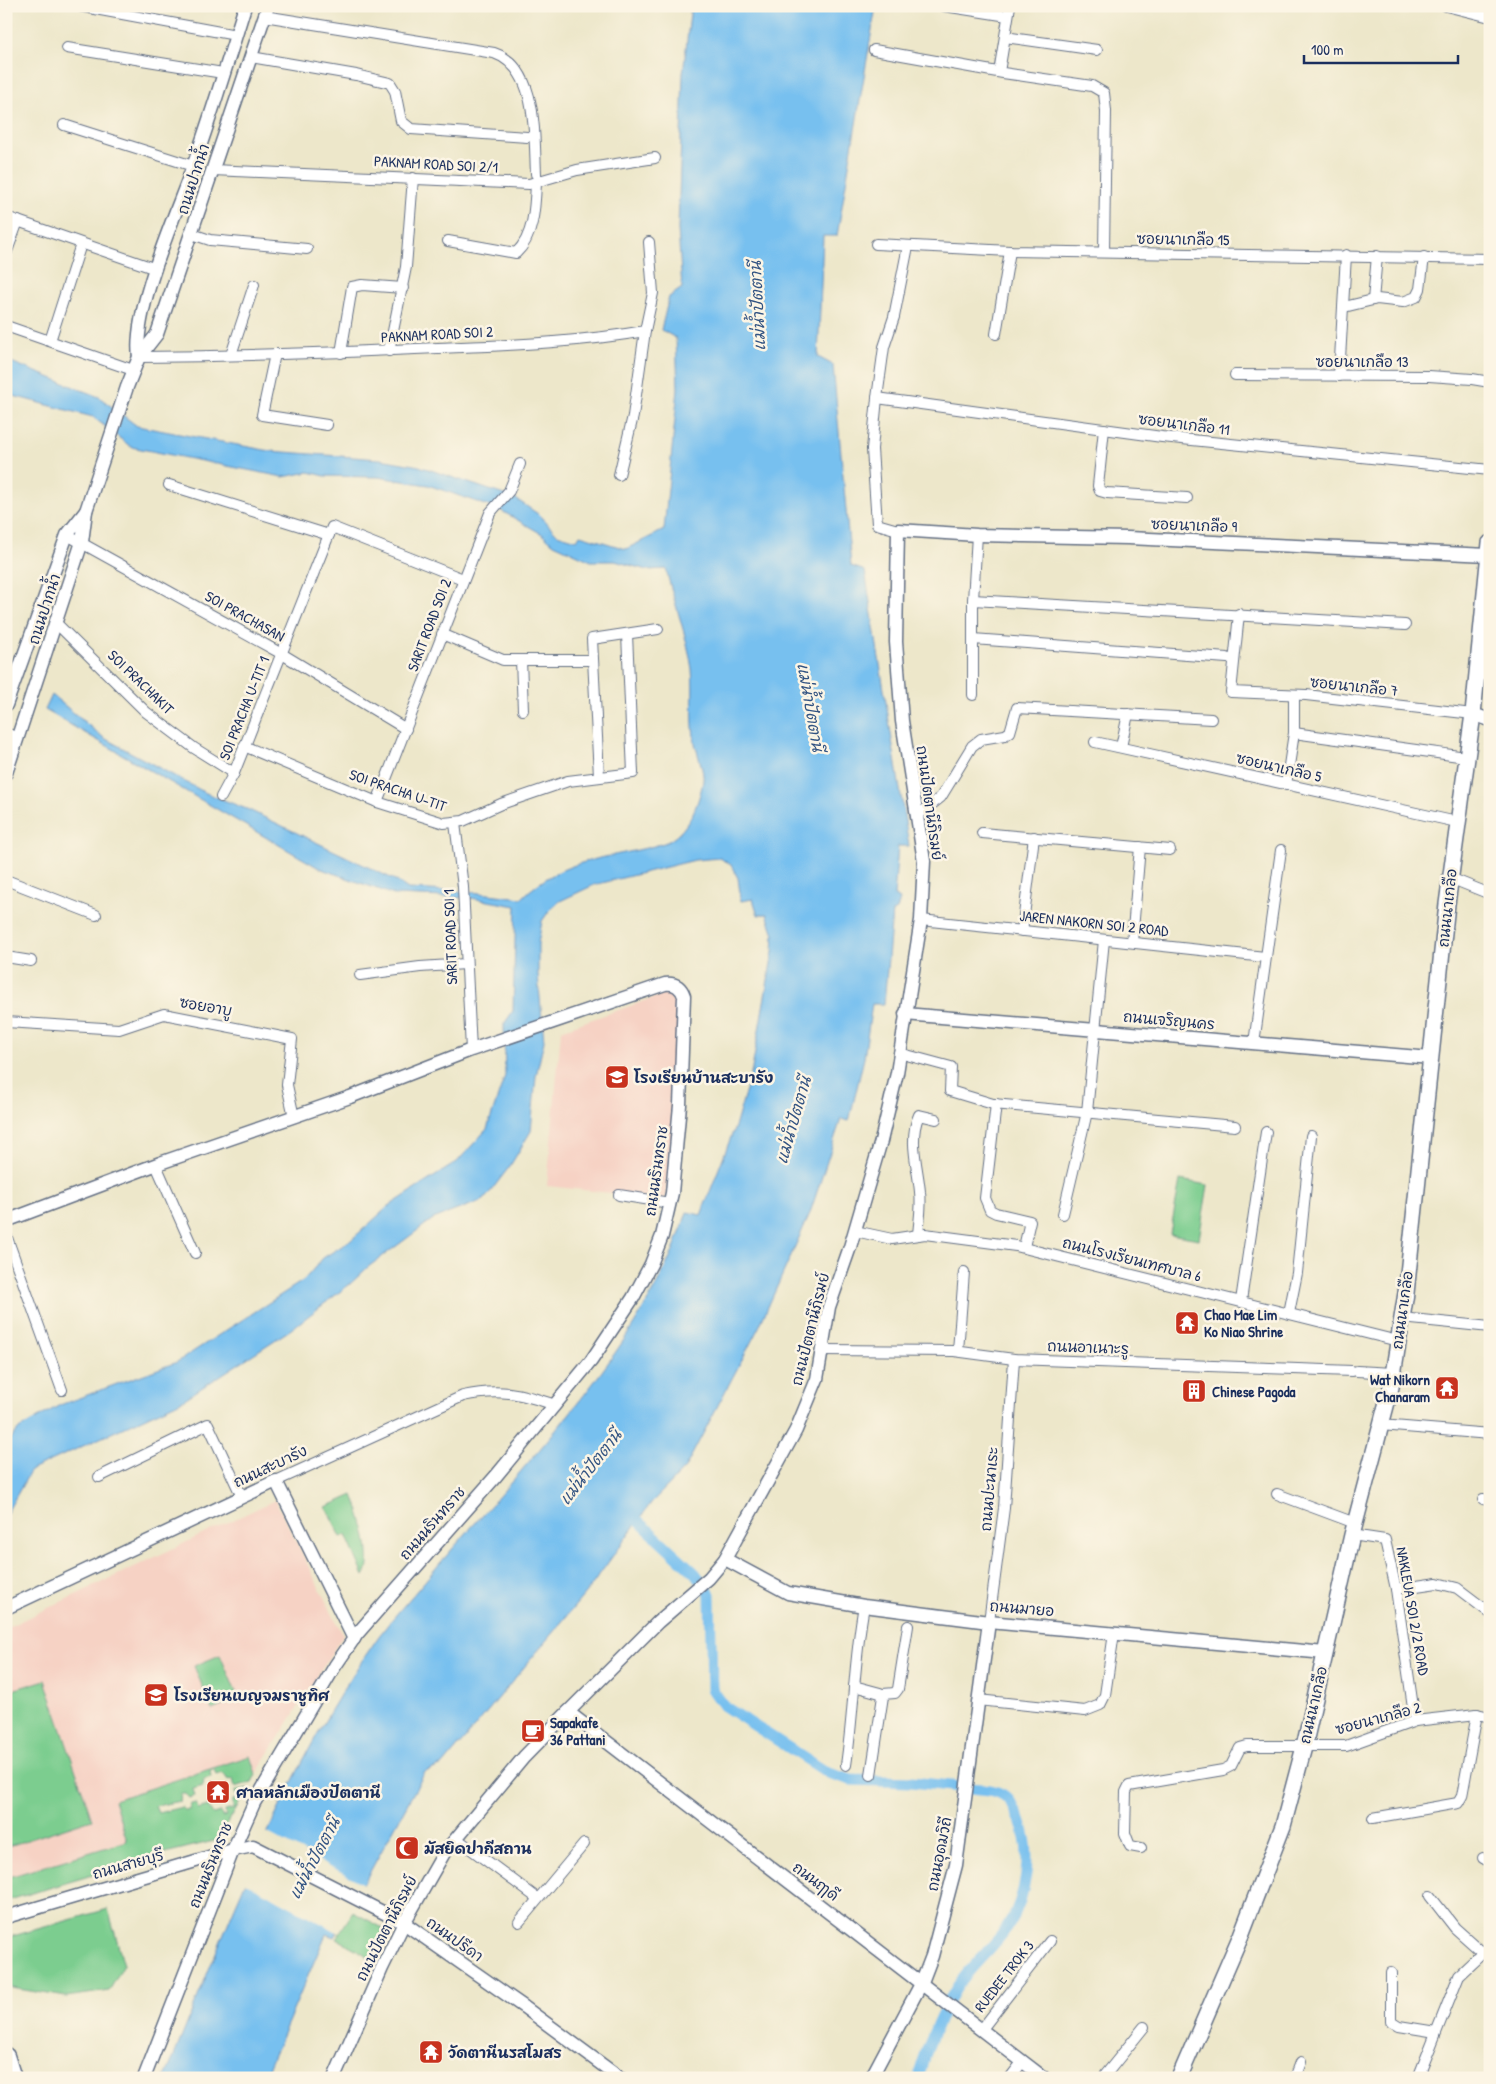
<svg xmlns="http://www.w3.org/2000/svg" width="1496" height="2084" viewBox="0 0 1496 2084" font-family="'Patrick Hand','Playpen Sans Thai',sans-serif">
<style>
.built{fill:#f6d2c4}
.green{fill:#7ccd8f;stroke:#4c7e76}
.water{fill:#77c0ef;stroke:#4978a6}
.pier{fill:#ede7ca}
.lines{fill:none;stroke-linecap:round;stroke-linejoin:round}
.canal{stroke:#77c0ef;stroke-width:11}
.minor-casing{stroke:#646f84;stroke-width:12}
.tertiary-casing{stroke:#646f84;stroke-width:15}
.secondary-casing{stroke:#646f84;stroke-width:18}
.primary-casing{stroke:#646f84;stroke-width:19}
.minor{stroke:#fff;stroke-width:10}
.tertiary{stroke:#fff;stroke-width:12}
.secondary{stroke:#fff;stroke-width:15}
.primary{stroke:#fff;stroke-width:16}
.labels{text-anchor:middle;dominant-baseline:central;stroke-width:5;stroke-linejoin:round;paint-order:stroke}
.street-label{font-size:15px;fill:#1b2f5e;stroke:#fcf5e5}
.poi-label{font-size:15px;font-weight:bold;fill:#1b2f5e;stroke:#fcf5e5;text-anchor:start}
.water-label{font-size:16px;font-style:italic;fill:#325382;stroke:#fcf5e5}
</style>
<rect width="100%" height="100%" fill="#fcf5e5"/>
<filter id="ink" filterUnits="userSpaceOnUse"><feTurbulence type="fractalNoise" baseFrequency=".02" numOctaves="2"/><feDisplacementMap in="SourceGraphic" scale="10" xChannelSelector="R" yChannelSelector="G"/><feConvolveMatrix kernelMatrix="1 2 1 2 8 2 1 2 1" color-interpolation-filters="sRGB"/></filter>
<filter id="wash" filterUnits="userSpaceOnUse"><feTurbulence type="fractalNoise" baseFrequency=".0096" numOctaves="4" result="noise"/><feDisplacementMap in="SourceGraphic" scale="20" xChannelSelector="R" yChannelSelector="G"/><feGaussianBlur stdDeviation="1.12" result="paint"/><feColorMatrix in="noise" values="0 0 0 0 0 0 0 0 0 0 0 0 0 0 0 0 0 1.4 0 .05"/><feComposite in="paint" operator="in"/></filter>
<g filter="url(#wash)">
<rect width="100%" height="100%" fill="#ede7ca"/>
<g class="built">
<polygon points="665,994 674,997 680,1002 675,1124 665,1199 547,1186 561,1030"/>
<polygon points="275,1500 343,1635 256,1774 250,1756 115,1800 128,1841 6,1878 6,1628"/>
</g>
<g class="green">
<polygon points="1180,1180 1208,1185 1199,1239 1170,1234"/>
<path d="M 353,1495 C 360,1512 376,1560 364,1576 L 346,1535 L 341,1537 L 326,1507 Z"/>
<polygon points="220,1655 239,1699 212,1710 194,1666"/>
<polygon points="45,1680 92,1819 6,1847 6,1692"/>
<polygon points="250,1756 256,1774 252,1782 235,1787 233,1779 228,1780 223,1773 216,1775 214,1769 210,1771 211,1777 204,1779 203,1786 193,1789 195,1796 189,1798 185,1794 181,1794 180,1801 155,1806 158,1813 182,1807 185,1810 189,1810 191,1804 196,1803 198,1809 208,1806 213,1814 221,1812 222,1817 226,1816 225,1811 233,1809 233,1800 238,1799 236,1791 248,1788 218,1840 169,1852 6,1901 6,1878 127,1841 114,1800"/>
<polygon points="108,1909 124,1965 109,1991 66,1997 6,1987 6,1938"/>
<polygon points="353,1912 383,1928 382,1940 373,1959 336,1938"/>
</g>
<path class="water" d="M 691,6 L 876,6 L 837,236 L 823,236 L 818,357 L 833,365 L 851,566 L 865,571 L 909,846 L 898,846 L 894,896 L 900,899 L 897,910 L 892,912 L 884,1004 L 872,1004 L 864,1058 L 849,1121 L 841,1119 L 810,1213 L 759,1327 L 685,1468 L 651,1503 L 589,1589 L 443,1765 L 425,1772 L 334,1937 L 326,1934 L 264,2078 L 165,2078 C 227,1927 284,1769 379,1636 C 393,1617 410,1599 425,1581 C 516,1472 645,1350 687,1212 L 701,1215 L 736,1124 L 752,1069 L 773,952 L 774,934 L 767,914 L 758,915 L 753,899 L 741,901 L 738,878 L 731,865 L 720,858 L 695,860 L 594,885 L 560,901 L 549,911 L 542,921 L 538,944 L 538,976 L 544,1041 L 536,1076 L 531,1131 L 510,1166 L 484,1200 L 433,1219 L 368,1267 L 350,1284 L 290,1330 L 183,1400 L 31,1470 L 6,1514 L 6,1445 L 19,1429 L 60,1405 L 177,1362 L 304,1280 L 323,1258 L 350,1241 L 389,1206 L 457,1162 L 487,1129 L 505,1076 L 504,1024 L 513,1011 L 516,906 L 471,898 L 394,895 L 319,868 L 45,710 L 52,695 L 104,738 L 206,793 L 249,810 L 395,880 L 408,889 L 471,892 L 522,898 C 565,855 611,860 664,843 C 687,835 699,804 703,781 C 705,771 695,749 694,737 C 691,715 694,691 692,669 C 688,639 673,599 666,569 L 647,570 L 615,561 L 591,561 L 554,544 L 542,534 L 500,510 L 428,485 L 378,477 L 325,476 L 309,472 L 283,477 L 131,447 L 93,417 L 6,394 L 6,360 L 99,397 L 137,426 L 270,451 L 380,459 L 419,466 L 516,499 L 538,514 L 557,534 L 577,540 L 580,535 L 626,549 L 664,530 L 678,389 L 676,338 L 661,330 L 669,297 L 682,288 L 678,229 L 683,74 Z"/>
<polygon class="pier" points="266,1832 366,1885 339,1933 244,1882"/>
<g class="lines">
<path class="canal" d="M 630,1513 L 695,1573 L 710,1594 L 712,1689 L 724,1706 L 828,1773 L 851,1780 L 911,1782 L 990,1790 C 1008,1793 1013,1804 1020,1820 C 1033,1852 1027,1896 1008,1926 C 994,1948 971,1965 957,1987 C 940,2015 927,2046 918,2078"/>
</g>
</g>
<g filter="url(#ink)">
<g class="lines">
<defs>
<g id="minor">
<polyline points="79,6 236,35"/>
<polyline points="944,6 1008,16"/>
<polyline points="1446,6 1490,17"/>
<path d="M 264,16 L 494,53 C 538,68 534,135 536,174"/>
<polyline points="1005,37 1097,50"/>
<polyline points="67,48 223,73"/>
<polyline points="874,50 1003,73 1092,86 1104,93 1106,111 1104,252"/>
<polyline points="251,57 356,75 390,83 395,91 401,121 411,129 527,137"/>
<polyline points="999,72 1010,6"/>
<polyline points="64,125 193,166"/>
<polyline points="213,170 529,184 577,170 655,158"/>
<polyline points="6,217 156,269"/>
<polyline points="192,234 210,240 307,249"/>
<path d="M 448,241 L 516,253 C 534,237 535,206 536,183"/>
<polyline points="876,244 1010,251 1490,259"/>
<polyline points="6,254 18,221"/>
<polyline points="1373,300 1377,256"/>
<polyline points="1344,307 1377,299 1403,302 1416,297 1420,289 1424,257"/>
<polyline points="6,326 133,370"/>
<polyline points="996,334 1010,251"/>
<polyline points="50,341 81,244"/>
<polyline points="389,351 406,267 413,178"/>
<polyline points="341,353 352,287 362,285 403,288"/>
<polyline points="275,354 262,415 327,425"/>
<polyline points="231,355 254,285"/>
<path d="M 139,357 C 239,356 338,353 438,348 C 508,345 576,343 645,331 L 653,293 L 649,242"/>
<polyline points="1235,375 1429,376 1472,379 1490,382"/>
<polyline points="1339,376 1346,255"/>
<polyline points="877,398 1162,437 1490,470"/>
<polyline points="1104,429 1098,486 1100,491 1107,493 1187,498"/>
<polyline points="619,475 633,416 645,331"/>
<polyline points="169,485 329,535"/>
<polyline points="898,530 877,524 872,449 877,398 884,347 894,317 908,246"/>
<polyline points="67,535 282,654 406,729"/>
<polyline points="973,600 1405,625"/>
<polyline points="1239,614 1231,692 1306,695 1473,714"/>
<polyline points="56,623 146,712 194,748 234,773"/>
<polyline points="442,634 503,660 593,660"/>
<polyline points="973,639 1227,658"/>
<polyline points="521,660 523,710"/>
<polyline points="1478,662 1490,664"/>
<polyline points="973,695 973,600 977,535"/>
<polyline points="6,733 18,738"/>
<polyline points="1294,733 1466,757"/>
<polyline points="1095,742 1457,822"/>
<polyline points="244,746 377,802 444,823 463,821 501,804 568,781 633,773 627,634"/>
<polyline points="1121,747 1128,714"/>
<polyline points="599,776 592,639 658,629"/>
<polyline points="1286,785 1294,733 1294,695"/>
<polyline points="221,797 234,773 332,527 463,579"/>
<polyline points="377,802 490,513 509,491 520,464"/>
<polyline points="917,816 941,797 972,746 981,739 1005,735 1010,732 1017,708 1211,719"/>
<polyline points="455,823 463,887 471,1050"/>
<polyline points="982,833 1170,850"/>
<polyline points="1450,878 1490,894"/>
<polyline points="6,880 96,915"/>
<polyline points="921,920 1265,957"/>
<polyline points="1022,931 1034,837"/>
<polyline points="1132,942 1140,847"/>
<polyline points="6,957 31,961"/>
<polyline points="360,975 420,967 466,964"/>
<polyline points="6,1022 119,1029 164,1014 292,1039 287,1085 294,1117"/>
<polyline points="1254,1043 1281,850"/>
<polyline points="899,1053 951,1067 950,1091 993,1104 1235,1126"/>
<polyline points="996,1104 985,1198 990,1210 996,1213 1030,1221 1024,1247"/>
<polyline points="156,1165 195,1253"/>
<polyline points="619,1195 670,1203"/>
<polyline points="1063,1214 1087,1112 1104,940"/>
<polyline points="855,1231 892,1239 925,1234 1016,1246 1398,1341"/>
<polyline points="6,1235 62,1390"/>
<path d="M 918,1235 C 919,1221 922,1206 920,1192 C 918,1167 908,1139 919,1115 L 936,1119"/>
<polyline points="1241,1301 1266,1132"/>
<polyline points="1289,1313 1297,1273 1311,1136"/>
<polyline points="1402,1318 1490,1327"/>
<polyline points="823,1350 954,1351 1014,1359 1352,1371"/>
<polyline points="958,1351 964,1272"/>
<polyline points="1357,1371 1393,1373"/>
<polyline points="1381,1425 1490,1434"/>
<polyline points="99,1477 208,1424 242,1497"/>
<path d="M 276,1481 L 463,1396 C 499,1388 520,1393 555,1405"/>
<polyline points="1277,1494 1355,1523"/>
<polyline points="1483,1499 1490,1500"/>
<polyline points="1352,1535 1385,1540 1396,1589 1415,1721"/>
<polyline points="1396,1589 1437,1583 1457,1588 1490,1613"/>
<polyline points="989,1622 1004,1508 1014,1359"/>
<polyline points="854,1686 880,1693 883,1696 871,1775"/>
<polyline points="883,1694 895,1693 898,1689 908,1626"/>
<polyline points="978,1700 1085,1711 1100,1705 1105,1695 1114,1633"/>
<path d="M 846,1765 C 854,1712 854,1658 864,1606"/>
<polyline points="1373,1818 1458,1803 1462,1796 1477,1714"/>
<polyline points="456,1838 537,1898"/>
<polyline points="1141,1848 1130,1846 1125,1833 1126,1792 1129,1786 1223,1770 1231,1766 1240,1748 1247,1746 1346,1746 1415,1721 1477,1714 1490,1717"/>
<polyline points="1483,1858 1490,1862"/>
<polyline points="1430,1896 1455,1928 1483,1953"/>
<polyline points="519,1922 584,1844"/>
<polyline points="1391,1973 1391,2021 1399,2026 1436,2032"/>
<polyline points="982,2029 1050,1941"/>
<polyline points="1010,2078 1023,2061"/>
<polyline points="1103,2078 1144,2027"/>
<polyline points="1295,2078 1301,2062"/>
<polyline points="1418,2078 1459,1975 1490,1946"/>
</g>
<g id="tertiary">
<path d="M 139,357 C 132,309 178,210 195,161 C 213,110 229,58 245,6"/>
<polyline points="6,705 67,535 86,511"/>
<polyline points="1473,714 1490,720"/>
<polyline points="6,773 82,542 86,511 127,387 139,357 157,334 268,6"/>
<polyline points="905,1014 1431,1058"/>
<path d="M 6,1221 L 160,1163 L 350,1097 L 471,1050 L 665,984 C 675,983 681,987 684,996 L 680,1105 L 672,1193 L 662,1236 L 651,1264 L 633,1298 L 591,1361 L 496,1476 L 357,1634 L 335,1666 L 254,1803 L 233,1850 L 144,2078"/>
<polyline points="725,1559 788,1593 864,1606 989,1622 1325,1653"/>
<polyline points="6,1608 276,1481 354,1639"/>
<polyline points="568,1712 1044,2078"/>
<polyline points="6,1917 233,1850 253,1846 404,1923 524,2007 620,2078"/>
<polyline points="334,2078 382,1968 404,1923 444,1853 524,1757 568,1712 658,1622 709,1578 725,1559 796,1430 817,1379 829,1307 850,1247 881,1141 897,1073 921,920 924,861 902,721 896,642 898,530 977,535 1128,538 1488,555"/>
<polyline points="871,2078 922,1982 932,1956 956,1865 989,1622"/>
</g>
<polyline id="secondary" points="1179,2078 1241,1935 1283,1826 1304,1747 1352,1535 1391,1387 1406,1293 1447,904 1473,714 1490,543"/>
<polyline id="primary" points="6,2056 13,2078"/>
</defs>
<use href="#minor" class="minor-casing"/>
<use href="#tertiary" class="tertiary-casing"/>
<use href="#secondary" class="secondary-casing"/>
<use href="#primary" class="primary-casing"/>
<use href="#minor" class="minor"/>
<use href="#tertiary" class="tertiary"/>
<use href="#secondary" class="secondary"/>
<use href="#primary" class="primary"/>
</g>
</g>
<defs>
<symbol id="school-square" viewBox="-11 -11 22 22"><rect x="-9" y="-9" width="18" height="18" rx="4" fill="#c8321e" stroke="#fcf5e5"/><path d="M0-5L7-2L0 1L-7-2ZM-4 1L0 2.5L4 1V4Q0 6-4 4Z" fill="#fff"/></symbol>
<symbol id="temple-square" viewBox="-11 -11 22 22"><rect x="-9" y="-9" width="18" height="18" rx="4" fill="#c8321e" stroke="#fcf5e5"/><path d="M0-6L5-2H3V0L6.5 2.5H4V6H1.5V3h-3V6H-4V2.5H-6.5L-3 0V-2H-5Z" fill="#fff"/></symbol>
<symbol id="building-square" viewBox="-11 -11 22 22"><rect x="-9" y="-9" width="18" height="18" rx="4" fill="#c8321e" stroke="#fcf5e5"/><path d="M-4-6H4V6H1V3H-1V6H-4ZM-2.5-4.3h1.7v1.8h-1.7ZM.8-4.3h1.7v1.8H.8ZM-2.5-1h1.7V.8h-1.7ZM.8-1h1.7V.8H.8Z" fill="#fff"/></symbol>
<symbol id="cafe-square" viewBox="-11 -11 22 22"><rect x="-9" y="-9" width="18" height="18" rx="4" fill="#c8321e" stroke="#fcf5e5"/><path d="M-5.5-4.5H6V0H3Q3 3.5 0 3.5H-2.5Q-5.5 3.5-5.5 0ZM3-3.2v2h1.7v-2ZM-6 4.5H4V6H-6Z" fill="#fff"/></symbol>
<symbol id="mosque-square" viewBox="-11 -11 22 22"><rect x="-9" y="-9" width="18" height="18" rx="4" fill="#c8321e" stroke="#fcf5e5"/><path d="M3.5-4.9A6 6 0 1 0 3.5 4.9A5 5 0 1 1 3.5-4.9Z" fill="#fff"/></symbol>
</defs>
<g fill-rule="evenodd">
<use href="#school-square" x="603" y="1063" width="28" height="28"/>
<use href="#temple-square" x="1173" y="1309" width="28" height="28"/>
<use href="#temple-square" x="1433" y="1374" width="28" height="28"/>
<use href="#building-square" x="1180" y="1377" width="28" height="28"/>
<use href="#school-square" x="142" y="1681" width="28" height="28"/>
<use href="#cafe-square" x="519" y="1717" width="28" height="28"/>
<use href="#temple-square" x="204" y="1778" width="28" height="28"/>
<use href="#mosque-square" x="393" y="1834" width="28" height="28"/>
<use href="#temple-square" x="417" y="2038" width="28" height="28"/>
</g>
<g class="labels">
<g class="street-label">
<text transform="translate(436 164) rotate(3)">PAKNAM ROAD SOI 2/1</text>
<text transform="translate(193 179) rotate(-72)">ถนนปากน้ำ</text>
<text transform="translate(1183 239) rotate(1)">ซอยนาเกลือ 15</text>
<text transform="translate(437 334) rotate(-3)">PAKNAM ROAD SOI 2</text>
<text x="1362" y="361">ซอยนาเกลือ 13</text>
<text transform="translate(1184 424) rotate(7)">ซอยนาเกลือ 11</text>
<text transform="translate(1194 525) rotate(2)">ซอยนาเกลือ 9</text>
<text transform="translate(44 609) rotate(-72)">ถนนปากน้ำ</text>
<text transform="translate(245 616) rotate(29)">SOI PRACHASAN</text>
<text transform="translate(429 625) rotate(-69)">SARIT ROAD SOI 2</text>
<text transform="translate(141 682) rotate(44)">SOI PRACHAKIT</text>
<text transform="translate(1354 686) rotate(6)">ซอยนาเกลือ 7</text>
<text transform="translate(244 708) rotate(-68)">SOI PRACHA U-TIT 1</text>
<text transform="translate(1279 767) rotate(13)">ซอยนาเกลือ 5</text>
<text transform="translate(398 790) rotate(19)">SOI PRACHA U-TIT</text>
<text transform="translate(930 803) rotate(82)">ถนนปัตตานีภิรมย์</text>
<text transform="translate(1447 908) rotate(-84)">ถนนนาเกลือ</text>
<text transform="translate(1094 923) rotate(6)">JAREN NAKORN SOI 2 ROAD</text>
<text transform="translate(450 937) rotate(-92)">SARIT ROAD SOI 1</text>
<text transform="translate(206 1006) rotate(10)">ซอยอาบู</text>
<text transform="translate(1169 1020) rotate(5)">ถนนเจริญนคร</text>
<text transform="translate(656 1171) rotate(-82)">ถนนนรินทราช</text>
<text transform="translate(1132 1259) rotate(14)">ถนนโรงเรียนเทศบาล 6</text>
<text transform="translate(1402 1310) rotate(-82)">ถนนนาเกลือ</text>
<text transform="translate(810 1329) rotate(-76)">ถนนปัตตานีภิรมย์</text>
<text transform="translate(1088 1347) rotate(2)">ถนนอาเนาะรู</text>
<text transform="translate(270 1466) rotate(-25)">ถนนสะบารัง</text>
<text transform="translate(989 1489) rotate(-85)">ถนนปะนาเระ</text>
<text transform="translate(432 1523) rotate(-49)">ถนนนรินทราช</text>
<text transform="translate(1022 1608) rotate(5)">ถนนมายอ</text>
<text transform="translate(1413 1611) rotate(80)">NAKLEUA SOI 2/2 ROAD</text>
<text transform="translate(1313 1705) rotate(-77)">ถนนนาเกลือ</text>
<text transform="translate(1378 1718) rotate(-15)">ซอยนาเกลือ 2</text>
<text transform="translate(939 1854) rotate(-79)">ถนนอุดมวิถี</text>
<text transform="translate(128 1864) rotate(-16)">ถนนสายบุรี</text>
<text transform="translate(210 1865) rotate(-68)">ถนนนรินทราช</text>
<text transform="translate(816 1881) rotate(37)">ถนนฤๅดี</text>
<text transform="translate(386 1928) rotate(-63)">ถนนปัตตานีภิรมย์</text>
<text transform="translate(455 1939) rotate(35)">ถนนปรีดา</text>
<text transform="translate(1004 1976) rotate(-52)">RUEDEE TROK 3</text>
</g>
<g class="poi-label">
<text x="634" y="1077">โรงเรียนบ้านสะบารัง</text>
<text x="1204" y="1314">Chao Mae Lim<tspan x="1204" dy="17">Ko Niao Shrine</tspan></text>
<text x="1430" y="1379" text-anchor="end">Wat Nikorn<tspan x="1430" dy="17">Chanaram</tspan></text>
<text x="1212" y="1391">Chinese Pagoda</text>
<text x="174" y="1695">โรงเรียนเบญจมราชูทิศ</text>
<text x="550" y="1722">Sapakafe<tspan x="550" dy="17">36 Pattani</tspan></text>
<text x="236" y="1792">ศาลหลักเมืองปัตตานี</text>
<text x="424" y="1848">มัสยิดปากีสถาน</text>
<text x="448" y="2052">วัดตานีนรสโมสร</text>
</g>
<g class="water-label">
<text transform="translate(757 306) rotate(-93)">แม่น้ำปัตตานี</text>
<text transform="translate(811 707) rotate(80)">แม่น้ำปัตตานี</text>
<text transform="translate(793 1120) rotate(-74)">แม่น้ำปัตตานี</text>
<text transform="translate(590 1467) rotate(-52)">แม่น้ำปัตตานี</text>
<text transform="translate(314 1858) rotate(-62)">แม่น้ำปัตตานี</text>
</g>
</g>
<rect width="1496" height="2084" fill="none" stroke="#fcf5e5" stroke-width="25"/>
<path d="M1304 55v8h154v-8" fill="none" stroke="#1b2f5e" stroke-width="2.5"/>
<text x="1311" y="55" font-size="15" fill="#1b2f5e" stroke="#fcf5e5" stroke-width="4" paint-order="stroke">100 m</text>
</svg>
